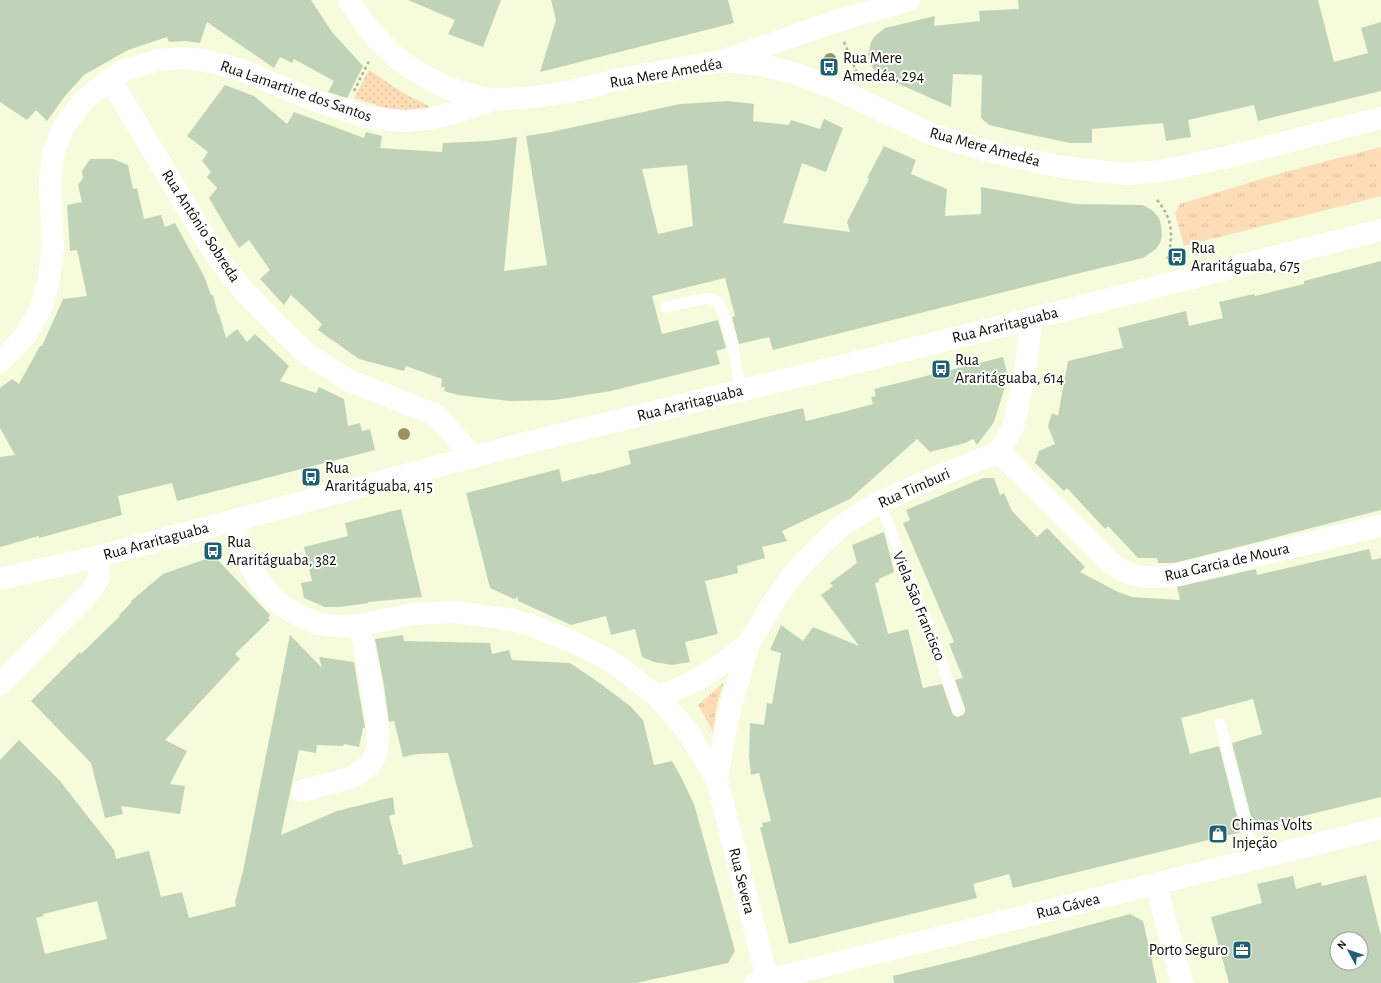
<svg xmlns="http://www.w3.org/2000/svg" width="1381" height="983" viewBox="0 0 1381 983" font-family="'Alegreya Sans',sans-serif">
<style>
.park{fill:url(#park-tufts)}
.garden{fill:url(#garden-dots)}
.building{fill:#c0d3b9;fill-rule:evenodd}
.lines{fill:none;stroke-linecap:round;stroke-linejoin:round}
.path{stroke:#aeb29a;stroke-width:2.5;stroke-dasharray:3 3;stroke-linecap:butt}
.lane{stroke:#fff;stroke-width:11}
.street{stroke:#fff;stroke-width:22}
.secondary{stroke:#fff;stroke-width:22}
.tree{fill:#9c8e66}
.labels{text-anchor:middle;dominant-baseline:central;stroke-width:4;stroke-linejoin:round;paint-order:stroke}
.poi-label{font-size:16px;fill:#0c0e05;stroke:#fff;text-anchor:start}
.street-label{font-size:16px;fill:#0c0e05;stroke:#fff}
</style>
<defs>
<pattern id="park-tufts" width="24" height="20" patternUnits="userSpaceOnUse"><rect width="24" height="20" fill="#fcddb7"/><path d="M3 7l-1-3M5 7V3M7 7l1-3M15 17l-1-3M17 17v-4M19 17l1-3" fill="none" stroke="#d7bc9c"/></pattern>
<pattern id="garden-dots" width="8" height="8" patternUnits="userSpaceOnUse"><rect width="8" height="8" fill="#fcddb7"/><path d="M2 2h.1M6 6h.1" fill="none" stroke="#d7bc9c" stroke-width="1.8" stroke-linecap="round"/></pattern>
</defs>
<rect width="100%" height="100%" fill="#f6fbdc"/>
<g class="park">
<polygon points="1381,147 1381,196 1184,246 1175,213 1180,204 1281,173"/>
<polygon points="724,682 717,704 713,732 698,705"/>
</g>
<polygon class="garden" points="369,70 403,93 429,106 426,113 405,114 354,98"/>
<g class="building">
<polygon points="0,0 311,0 332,32 363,66 347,98 328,92 334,81 294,59 292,63 280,57 274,68 207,22 200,43 185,41 169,42 167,37 128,50 84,75 65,96 47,121 36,110 27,120 0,102"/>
<polygon points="408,0 501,0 483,47 448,34 455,20"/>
<polygon points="551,0 728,0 734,23 540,72 556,20"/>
<polygon points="1018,0 1318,0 1334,62 1368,53 1361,28 1381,22 1381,91 1258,121 1254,105 1188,120 1191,137 1166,141 1163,123 1092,129 1092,143 1070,143 1023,133 989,125 981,118 982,75 953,74 951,107 883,77 875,71 871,65 868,55 871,42 875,36 885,28 935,16 934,26 980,21 979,11 1019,9"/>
<path d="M 225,85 L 254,96 L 287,124 L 294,112 L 364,138 L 366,132 L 382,136 L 380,148 L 442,152 L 443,143 L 489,141 L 517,137 L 504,271 L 547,265 L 526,136 L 551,132 L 680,104 L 728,101 L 754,104 L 753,121 L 789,125 L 791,120 L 820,129 L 824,119 L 843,128 L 826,172 L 802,163 L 783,223 L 850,232 L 847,222 L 869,179 L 867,178 L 884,146 L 916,160 L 911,174 L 947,189 L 945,216 L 981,214 L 981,187 L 1075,204 L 1143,205 L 1152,210 L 1159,218 L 1161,225 L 1162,236 L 1160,243 L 1156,249 L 1143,258 L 1084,272 L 773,350 L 769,337 L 739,344 L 732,317 L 735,316 L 725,278 L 652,296 L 662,334 L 718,320 L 726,348 L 716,351 L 720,364 L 611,391 L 555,400 L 509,401 L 458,395 L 444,391 L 445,387 L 441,387 L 442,379 L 406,366 L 404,371 L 359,359 L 318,330 L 322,324 L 291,295 L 284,305 L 260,279 L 270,270 L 249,240 L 239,248 L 232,237 L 209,198 L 217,188 L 207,177 L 211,172 L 202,161 L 208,152 L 187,136 ZM 687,165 L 693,226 L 658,234 L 642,169 Z"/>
<polygon points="90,159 113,159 128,165 133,189 137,188 144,219 161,215 165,227 175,223 204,276 211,295 213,295 218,314 219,314 226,338 237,329 247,342 255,334 289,366 280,381 316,393 319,387 344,399 348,426 360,423 362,431 370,429 375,450 177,501 172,483 118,496 122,515 39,538 39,536 0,547 0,457 15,455 0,428 0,388 12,379 19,384 40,346 42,346 63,299 87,296 77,250 70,251 67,205 82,202 78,185 83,178 82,171"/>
<polygon points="1381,261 1381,510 1250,544 1174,563 1158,563 1157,558 1138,558 1108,526 1105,529 1067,488 1064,491 1035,463 1039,451 1055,444 1048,426 1052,413 1058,416 1068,361 1123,348 1118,328 1186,311 1189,326 1223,318 1219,302 1254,294 1255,296 1304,284 1304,281"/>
<polygon points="1003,357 1008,377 994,422 977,445 973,439 965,443 930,452 917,439 850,499 782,531 787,541 762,547 765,558 737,566 738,573 705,581 718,634 685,642 690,662 672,665 654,662 642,657 635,629 611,635 606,616 571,625 518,601 518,597 514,599 490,588 466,493 559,469 562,482 592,474 592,475 631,464 628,451 803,408 806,421 839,413 873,404 871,397 876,396 874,389"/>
<polygon points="983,478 994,478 1000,495 1004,493 1012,511 1037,537 1047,528 1085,567 1080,572 1118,592 1132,597 1180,600 1177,587 1256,569 1257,575 1369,549 1372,560 1381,558 1381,797 1254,828 1232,743 1262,734 1253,699 1181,718 1190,754 1219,746 1241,832 1013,888 1009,874 973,884 977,898 789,944 760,827 763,827 762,823 771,821 759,773 751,775 749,756 750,723 764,725 767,703 772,704 781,653 770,650 781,625 803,641 813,627 859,646 821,595 833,586 830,583 857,563 852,545 884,532 894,572 879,579 879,582 875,583 888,634 908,629 923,688 942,684 953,715 957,717 963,715 965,712 965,708 955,680 963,678 949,644 954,642 903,523 910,520 906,510"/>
<polygon points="401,509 422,597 368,602 368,603 340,607 325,607 304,598 301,583 312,581 304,547 348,536 345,523"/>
<polygon points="214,556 270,615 268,618 270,620 235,654 240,659 165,740 187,751 170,784 185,786 180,814 121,806 123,814 105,818 91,763 31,701 80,652 81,654 120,616 119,615 132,602 131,601 163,574"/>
<path d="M 290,635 L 322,668 L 319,657 L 354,662 L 365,728 L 363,728 L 359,747 L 344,744 L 343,746 L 317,745 L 316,753 L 299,750 L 281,835 L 337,811 L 393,797 L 395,814 L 389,816 L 399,855 L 401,854 L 403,865 L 473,847 L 448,753 L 416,754 L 403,757 L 394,721 L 389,722 L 384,686 L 375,639 L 403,635 L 404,641 L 490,643 L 492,654 L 509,650 L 512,660 L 570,663 L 601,684 L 630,706 L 643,720 L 654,765 L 672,761 L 681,777 L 694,804 L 735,951 L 728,963 L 636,983 L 0,983 L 0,760 L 19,740 L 60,781 L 114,850 L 116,859 L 149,851 L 161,897 L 182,892 L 189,918 L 236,906 L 235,902 L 243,871 ZM 97,901 L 107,939 L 45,954 L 36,918 L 43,916 L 43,914 Z"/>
<path d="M 1366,875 L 1381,936 L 1381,983 L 1229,983 L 1211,917 L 1262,903 L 1257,884 L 1293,876 L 1296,889 L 1321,882 L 1322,886 ZM 1337,939 L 1361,939 L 1361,963 L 1337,963 Z"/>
<polygon points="1130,914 1143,921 1157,983 894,983 893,976 971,957"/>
</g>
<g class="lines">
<g class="path">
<polyline points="844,42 857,73"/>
<polyline points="354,91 369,61"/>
<path d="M 1157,200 C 1174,220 1173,237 1167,261"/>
</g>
<g class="lane">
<path d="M 666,307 L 707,298 L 718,302 C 732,329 735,362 741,391"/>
<polyline points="880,502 915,595 931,630 958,710"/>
<polyline points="1220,723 1255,860"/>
</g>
<g class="street">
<polyline points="722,61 837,21 909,0"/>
<polyline points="110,79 213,251 243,290 280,328 307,354 348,380 436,415 473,457"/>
<polyline points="0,362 25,336 41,308 49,279 53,248 50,180 53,154 63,128 83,101 110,79 125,70 158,60 184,58 207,61 241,70 313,100 344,110 371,118 405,121 429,119 453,113 492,100"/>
<path d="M 999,452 L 1109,561 C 1113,564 1118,568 1122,571 C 1139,579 1158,578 1176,575 L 1381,526"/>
<polyline points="232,521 244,553 259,581 275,600 296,614 318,624 339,626 360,625 413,614 456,612 513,620 536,627 573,642 611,661 657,696 688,732 717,780 768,983"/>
<path d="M 0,684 L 89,593 C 101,578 100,576 96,557"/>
<path d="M 657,696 C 692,687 721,665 749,643"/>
<polyline points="717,780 723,741 731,705 749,643 773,603 794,573 820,546 840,527 862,513 880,502 934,478 999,452 1013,427 1021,393 1028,352 1031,318"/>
<polyline points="302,791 353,777 370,765 377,752 378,732 372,688 360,625"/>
<polyline points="1156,884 1182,983"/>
</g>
<g class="secondary">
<polyline points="349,0 366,26 380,42 396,57 410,68 447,88 492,100 536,97 573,91 624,78 722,61 763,65 796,74 837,89 931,134 995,153 1062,167 1127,174 1161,171 1228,157 1381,118"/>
<polyline points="0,579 96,557 514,446 935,343 1381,230"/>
<polyline points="755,983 1381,828"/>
</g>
</g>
<g class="tree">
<circle cx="830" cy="59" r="6"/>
<circle cx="404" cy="434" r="6"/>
</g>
<defs>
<symbol id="bus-square" viewBox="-11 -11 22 22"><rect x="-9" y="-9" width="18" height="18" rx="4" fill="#1f6075" stroke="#fff"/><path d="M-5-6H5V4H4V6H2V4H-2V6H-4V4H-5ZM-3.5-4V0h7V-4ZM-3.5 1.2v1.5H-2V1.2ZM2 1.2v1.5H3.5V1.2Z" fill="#fff"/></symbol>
<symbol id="shop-square" viewBox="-11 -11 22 22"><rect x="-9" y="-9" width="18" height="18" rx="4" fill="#1f6075" stroke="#fff"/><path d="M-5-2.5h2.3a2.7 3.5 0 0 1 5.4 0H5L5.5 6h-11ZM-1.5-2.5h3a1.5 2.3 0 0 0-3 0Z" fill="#fff"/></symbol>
<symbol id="office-square" viewBox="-11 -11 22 22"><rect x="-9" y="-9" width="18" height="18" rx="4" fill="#1f6075" stroke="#fff"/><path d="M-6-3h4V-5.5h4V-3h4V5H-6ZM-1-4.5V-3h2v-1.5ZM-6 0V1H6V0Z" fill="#fff"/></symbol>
</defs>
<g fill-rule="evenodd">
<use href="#bus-square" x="818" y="56" width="22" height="22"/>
<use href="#bus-square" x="1166" y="246" width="22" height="22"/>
<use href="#bus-square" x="930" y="358" width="22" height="22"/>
<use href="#bus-square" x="300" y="466" width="22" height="22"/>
<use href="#bus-square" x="202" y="540" width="22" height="22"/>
<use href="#shop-square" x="1207" y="823" width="22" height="22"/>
<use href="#office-square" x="1231" y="939" width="22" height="22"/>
</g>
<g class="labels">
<g class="poi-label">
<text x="843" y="58">Rua Mere<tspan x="843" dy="18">Amedéa, 294</tspan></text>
<text x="1191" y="248">Rua<tspan x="1191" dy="18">Araritáguaba, 675</tspan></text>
<text x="955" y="360">Rua<tspan x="955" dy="18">Araritáguaba, 614</tspan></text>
<text x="325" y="468">Rua<tspan x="325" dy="18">Araritáguaba, 415</tspan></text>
<text x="227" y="542">Rua<tspan x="227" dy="18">Araritáguaba, 382</tspan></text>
<text x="1232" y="825">Chimas Volts<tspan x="1232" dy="18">Injeção</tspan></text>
<text x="1228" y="950" text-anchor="end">Porto Seguro</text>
</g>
<g class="street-label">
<text transform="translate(666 73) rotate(-10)">Rua Mere Amedéa</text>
<text transform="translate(296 91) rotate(19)">Rua Lamartine dos Santos</text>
<text transform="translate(985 147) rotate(15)">Rua Mere Amedéa</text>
<text transform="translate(201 226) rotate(57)">Rua Antônio Sobreda</text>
<text transform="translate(1005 325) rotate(-14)">Rua Araritaguaba</text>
<text transform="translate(690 403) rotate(-14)">Rua Araritaguaba</text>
<text transform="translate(914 488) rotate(-24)">Rua Timburi</text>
<text transform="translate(156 541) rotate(-15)">Rua Araritaguaba</text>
<text transform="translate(1227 562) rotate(-13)">Rua Garcia de Moura</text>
<text transform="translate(919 606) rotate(68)">Viela São Francisco</text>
<text transform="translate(742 881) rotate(76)">Rua Severa</text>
<text transform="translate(1068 906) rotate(-14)">Rua Gávea</text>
</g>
</g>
<g transform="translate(1349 951) rotate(310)"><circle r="19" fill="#ffffff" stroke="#9e9f9b"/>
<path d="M0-3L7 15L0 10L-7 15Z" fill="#1f6075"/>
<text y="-6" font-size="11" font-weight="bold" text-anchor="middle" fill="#0c0e05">N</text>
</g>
</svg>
